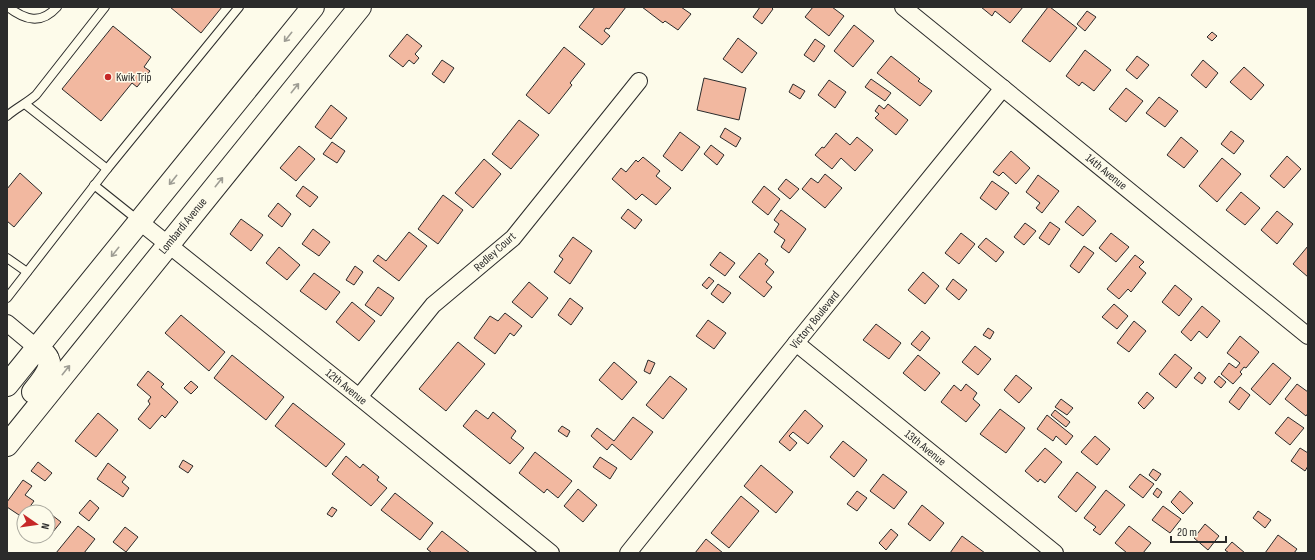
<svg xmlns="http://www.w3.org/2000/svg" width="1315" height="560" viewBox="0 0 1315 560" font-family="'Sofia Sans Condensed',sans-serif">
<style>
.building{fill:#f2b8a0;stroke:#2b2b2b}
.lines{fill:none;stroke-linecap:round;stroke-linejoin:round}
.service-casing{stroke:#2b2b2b;stroke-width:10}
.minor-casing{stroke:#2b2b2b;stroke-width:18}
.secondary-casing{stroke:#2b2b2b;stroke-width:24}
.service{stroke:#fdfbea;stroke-width:8}
.minor{stroke:#fdfbea;stroke-width:16}
.secondary{stroke:#fdfbea;stroke-width:22}
.oneway{stroke:#9e9d94}
.poi-dot{fill:#c62828;stroke:#fdfbea;stroke-width:1.5}
.labels{text-anchor:middle;dominant-baseline:central;stroke-width:3;stroke-linejoin:round;paint-order:stroke}
.poi-label{font-size:12px;fill:#2b2b2b;stroke:#fdfbea;text-anchor:start}
.street-label{font-size:12px;fill:#2b2b2b;stroke:#fdfbea}
</style>
<rect width="100%" height="100%" fill="#fdfbea"/>
<g class="building">
<polygon points="170,7 222,7 201,33"/>
<polygon points="595,7 626,7 609,29 606,28 604,31 610,36 602,45 579,27"/>
<polygon points="642,7 681,7 691,14 678,30 665,21 663,23"/>
<polygon points="760,7 771,7 773,9 762,24 753,17"/>
<polygon points="813,7 832,7 844,16 829,36 805,17"/>
<polygon points="981,7 1023,7 1010,23 995,11 992,16"/>
<polygon points="1048,7 1050,7 1077,28 1050,62 1022,41"/>
<polygon points="1087,11 1096,17 1085,31 1077,24"/>
<polygon points="854,25 874,41 853,67 834,51"/>
<polygon points="113,26 151,57 144,67 150,71 137,87 132,83 101,121 62,89"/>
<polygon points="1212,32 1217,36 1212,41 1207,37"/>
<polygon points="407,34 422,46 415,54 419,58 414,64 409,60 403,67 389,56"/>
<polygon points="738,38 757,53 742,73 723,59"/>
<polygon points="815,39 825,46 814,62 804,55"/>
<polygon points="564,47 585,64 570,83 572,85 549,114 526,95"/>
<polygon points="1085,50 1111,70 1094,91 1082,82 1079,86 1066,76"/>
<polygon points="891,56 920,79 918,81 932,91 920,106 877,73"/>
<polygon points="1137,56 1149,65 1137,79 1126,70"/>
<polygon points="442,60 454,68 444,83 432,74"/>
<polygon points="1203,60 1218,73 1206,88 1191,75"/>
<polygon points="1244,67 1264,85 1251,100 1230,82"/>
<polygon points="704,78 746,88 739,120 697,110"/>
<polygon points="871,79 891,93 885,101 865,87"/>
<polygon points="829,80 846,92 835,108 818,95"/>
<polygon points="793,84 805,91 800,99 789,92"/>
<polygon points="1126,88 1143,101 1126,122 1109,109"/>
<polygon points="1159,97 1178,111 1165,127 1146,113"/>
<polygon points="888,104 908,120 896,135 875,118 879,114 875,111 879,105 884,109"/>
<polygon points="331,105 347,118 331,139 315,127"/>
<polygon points="519,120 539,135 511,169 492,154"/>
<polygon points="725,128 741,138 736,147 720,137"/>
<polygon points="1231,131 1244,141 1234,154 1221,144"/>
<polygon points="680,132 700,147 682,171 663,156"/>
<polygon points="836,133 850,145 857,137 873,150 855,171 841,158 832,169 815,155 822,147 824,148"/>
<polygon points="1181,137 1198,151 1184,168 1167,155"/>
<polygon points="332,142 345,151 337,163 323,154"/>
<polygon points="711,145 724,155 717,165 704,154"/>
<polygon points="299,146 315,159 296,181 280,168"/>
<polygon points="1011,151 1030,168 1016,184 1003,172 999,176 993,172"/>
<polygon points="1287,156 1301,169 1284,188 1270,176"/>
<polygon points="643,157 660,171 656,176 671,188 656,205 642,194 636,200 612,179 621,168 626,172 636,160 638,162"/>
<polygon points="1222,158 1241,174 1217,202 1199,186"/>
<polygon points="484,159 501,174 473,208 455,193"/>
<polygon points="20,173 42,193 14,227 7,221 7,189"/>
<polygon points="825,174 842,188 825,208 802,189 811,178 818,183"/>
<polygon points="1038,175 1059,191 1042,213 1036,208 1040,203 1026,192"/>
<polygon points="786,179 799,189 790,199 778,189"/>
<polygon points="992,181 1009,193 996,210 980,198"/>
<polygon points="303,186 318,197 310,207 296,196"/>
<polygon points="764,186 780,199 768,215 752,202"/>
<polygon points="1241,192 1260,208 1245,225 1226,210"/>
<polygon points="443,195 463,210 438,244 418,229"/>
<polygon points="278,203 291,214 282,227 268,216"/>
<polygon points="1078,206 1096,221 1083,236 1065,222"/>
<polygon points="628,209 642,220 635,229 621,218"/>
<polygon points="781,210 806,229 789,253 781,247 785,240 774,232 779,224 774,220"/>
<polygon points="1277,211 1293,224 1277,244 1261,230"/>
<polygon points="241,219 263,235 251,251 230,234"/>
<polygon points="1050,222 1060,229 1049,245 1039,238"/>
<polygon points="1025,223 1036,231 1024,245 1014,237"/>
<polygon points="313,229 330,242 319,256 302,244"/>
<polygon points="409,232 427,246 399,281 373,261 378,255 386,261"/>
<polygon points="961,233 975,244 959,264 945,253"/>
<polygon points="1111,233 1129,247 1116,262 1099,248"/>
<polygon points="573,237 592,251 570,284 554,272 563,259 559,256"/>
<polygon points="986,238 1004,252 996,262 978,247"/>
<polygon points="1084,246 1094,253 1079,273 1070,266"/>
<polygon points="1308,246 1308,277 1293,264"/>
<polygon points="279,247 300,265 287,280 266,263"/>
<polygon points="720,252 735,263 725,276 710,265"/>
<polygon points="759,253 768,260 765,264 774,272 766,282 772,287 764,297 739,277"/>
<polygon points="1135,255 1144,262 1139,267 1146,273 1131,292 1128,289 1119,299 1107,289"/>
<polygon points="355,266 363,272 354,285 346,280"/>
<polygon points="923,272 939,286 925,304 908,290"/>
<polygon points="314,273 340,292 326,310 300,291"/>
<polygon points="709,277 714,281 707,289 702,285"/>
<polygon points="953,279 967,290 959,300 946,289"/>
<polygon points="529,282 548,298 532,318 512,302"/>
<polygon points="718,284 731,293 723,303 711,294"/>
<polygon points="1175,285 1192,299 1179,316 1162,302"/>
<polygon points="378,287 394,298 381,316 365,305"/>
<polygon points="570,298 583,308 571,325 558,315"/>
<polygon points="352,302 375,321 359,341 336,322"/>
<polygon points="1114,304 1128,316 1117,329 1102,317"/>
<polygon points="1202,306 1220,321 1207,338 1199,331 1191,341 1181,332"/>
<polygon points="505,313 522,326 514,336 510,333 495,354 474,338 490,316 498,321"/>
<polygon points="181,315 225,352 209,371 165,333"/>
<polygon points="708,320 726,333 714,349 696,336"/>
<polygon points="1134,321 1146,331 1129,352 1117,343"/>
<polygon points="876,324 901,343 889,359 863,340"/>
<polygon points="988,328 994,332 990,339 983,335"/>
<polygon points="922,331 930,338 920,351 911,344"/>
<polygon points="1240,336 1259,352 1246,368 1244,367 1240,372 1242,374 1233,384 1221,374 1229,363 1236,368 1240,363 1227,353"/>
<polygon points="458,342 485,364 446,411 419,389"/>
<polygon points="975,346 991,359 978,375 962,362"/>
<polygon points="1175,354 1192,368 1176,388 1159,374"/>
<polygon points="232,355 284,397 266,420 214,378"/>
<polygon points="918,355 940,373 925,391 903,373"/>
<polygon points="648,360 655,363 650,374 644,371"/>
<polygon points="614,362 637,382 622,400 599,380"/>
<polygon points="1273,363 1291,378 1270,405 1251,389"/>
<polygon points="148,371 164,384 161,387 178,402 165,418 162,415 150,429 138,419 150,404 148,401 151,397 137,385"/>
<polygon points="1199,372 1206,378 1202,384 1194,378"/>
<polygon points="1016,375 1032,388 1019,403 1004,390"/>
<polygon points="670,376 687,389 663,419 646,405"/>
<polygon points="1219,376 1226,382 1221,388 1214,382"/>
<polygon points="191,381 198,387 191,394 184,388"/>
<polygon points="966,384 977,393 973,399 980,405 966,422 941,402 954,385 961,391"/>
<polygon points="1297,384 1308,392 1308,413 1306,416 1285,399"/>
<polygon points="1240,387 1250,395 1239,410 1229,402"/>
<polygon points="1147,392 1154,398 1144,409 1138,403"/>
<polygon points="1061,399 1073,408 1067,415 1055,407"/>
<polygon points="293,403 345,444 326,467 275,426"/>
<polygon points="1000,409 1025,428 1006,453 980,434"/>
<polygon points="476,410 488,419 493,412 516,431 511,438 524,448 510,464 463,426"/>
<polygon points="805,410 823,426 808,444 793,432 789,436 797,443 790,451 779,442"/>
<polygon points="1055,410 1070,422 1066,427 1051,415"/>
<polygon points="98,413 118,430 96,457 75,441"/>
<polygon points="1047,415 1073,436 1066,445 1056,436 1053,441 1037,429"/>
<polygon points="633,417 653,432 631,460 612,444 607,450 591,436 597,428 614,441"/>
<polygon points="1288,417 1304,428 1290,445 1275,433"/>
<polygon points="562,426 570,431 567,437 558,431"/>
<polygon points="1095,436 1110,449 1097,465 1081,452"/>
<polygon points="843,441 867,460 854,477 830,457"/>
<polygon points="1045,448 1062,462 1045,483 1040,479 1038,482 1025,471"/>
<polygon points="1300,448 1308,453 1308,466 1305,471 1291,461"/>
<polygon points="535,452 572,481 558,498 547,489 544,493 519,473"/>
<polygon points="346,456 360,468 363,464 379,477 377,480 387,488 371,506 332,474"/>
<polygon points="600,457 617,468 610,479 593,467"/>
<polygon points="183,460 193,466 188,473 179,467"/>
<polygon points="38,462 52,473 45,481 31,471"/>
<polygon points="108,463 126,477 122,482 129,488 123,497 97,479"/>
<polygon points="761,465 793,492 776,513 744,486"/>
<polygon points="1153,469 1161,474 1156,481 1149,475"/>
<polygon points="1077,472 1096,487 1076,512 1058,497"/>
<polygon points="883,474 907,492 894,509 870,491"/>
<polygon points="1140,474 1154,484 1143,498 1129,487"/>
<polygon points="23,480 32,486 25,495 34,501 26,512 24,512 22,517 7,507 7,502"/>
<polygon points="1157,488 1162,492 1158,498 1153,494"/>
<polygon points="578,489 597,505 583,522 564,506"/>
<polygon points="1106,490 1125,505 1100,535 1093,530 1096,527 1084,518"/>
<polygon points="857,491 867,498 857,511 847,504"/>
<polygon points="1180,491 1193,503 1183,514 1171,502"/>
<polygon points="395,493 433,523 420,540 381,510"/>
<polygon points="741,496 759,511 729,548 711,533"/>
<polygon points="90,500 99,508 89,521 79,513"/>
<polygon points="922,505 944,523 930,541 908,524"/>
<polygon points="1163,506 1181,519 1170,533 1152,520"/>
<polygon points="332,507 337,510 332,517 327,514"/>
<polygon points="1258,511 1271,520 1265,528 1253,518"/>
<polygon points="48,512 61,522 48,538 45,536 48,536"/>
<polygon points="1205,524 1219,536 1208,550 1194,538"/>
<polygon points="78,526 95,539 84,553 56,553"/>
<polygon points="1129,526 1151,543 1143,553 1127,553 1115,543"/>
<polygon points="125,527 138,537 126,552 113,542"/>
<polygon points="891,529 898,535 886,550 879,543"/>
<polygon points="442,531 470,553 432,553 427,549"/>
<polygon points="1278,535 1297,549 1294,553 1265,553"/>
<polygon points="962,536 985,553 950,553"/>
<polygon points="706,539 723,553 695,553"/>
<polygon points="1232,542 1245,553 1229,553 1225,550"/>
</g>
<g class="lines">
<defs>
<g id="service">
<path d="M 8,7 C 25,20 41,25 57,7"/>
<polyline points="25,104 107,169"/>
<path d="M 7,116 C 16,108 27,103 36,95 L 105,7"/>
<polyline points="94,185 139,221"/>
<polyline points="7,258 27,272"/>
<polyline points="7,298 107,169 239,7"/>
</g>
<g id="minor">
<polyline points="903,7 1308,336"/>
<polyline points="140,222 359,397 551,553"/>
<polyline points="7,323 37,348"/>
<polyline points="796,343 1055,553"/>
<polyline points="359,397 433,305 513,238 639,81"/>
<polyline points="628,553 796,343 1003,88"/>
</g>
<g id="secondary">
<polyline points="7,385 313,7"/>
<path d="M 33,392 C 39,384 53,369 48,359 C 46,354 41,351 37,348"/>
<polyline points="7,445 360,7"/>
</g>
</defs>
<use href="#service" class="service-casing"/>
<use href="#minor" class="minor-casing"/>
<use href="#secondary" class="secondary-casing"/>
<use href="#service" class="service"/>
<use href="#minor" class="minor"/>
<use href="#secondary" class="secondary"/>
</g>
<defs><path id="oneway-shaft" d="M-6 0H5M1.5-3L5.5 0L1.5 3" fill="none" stroke-width="1.6" stroke-linecap="round" stroke-linejoin="round"/></defs>
<g class="oneway">
<use href="#oneway-shaft" transform="translate(288 37) rotate(129)"/>
<use href="#oneway-shaft" transform="translate(295 88) rotate(-51)"/>
<use href="#oneway-shaft" transform="translate(173 180) rotate(129)"/>
<use href="#oneway-shaft" transform="translate(219 182) rotate(-51)"/>
<use href="#oneway-shaft" transform="translate(115 252) rotate(129)"/>
<use href="#oneway-shaft" transform="translate(66 370) rotate(-51)"/>
</g>
<circle class="poi-dot" cx="108" cy="77" r="4"/>
<g class="labels">
<g class="poi-label">
<text x="116" y="77">Kwik Trip</text>
</g>
<g class="street-label">
<text transform="translate(1106 172) rotate(39)">14th Avenue</text>
<text transform="translate(183 226) rotate(-51)">Lombardi Avenue</text>
<text transform="translate(495 252) rotate(-42)">Redley Court</text>
<text transform="translate(815 320) rotate(-51)">Victory Boulevard</text>
<text transform="translate(346 387) rotate(39)">12th Avenue</text>
<text transform="translate(925 448) rotate(39)">13th Avenue</text>
</g>
</g>
<rect width="1315" height="560" fill="none" stroke="#2b2b2b" stroke-width="16"/>
<g transform="translate(36 524) rotate(103)"><circle r="19" fill="#fdfbea" stroke="#a9a89e"/>
<path d="M0-3L7 15L0 10L-7 15Z" fill="#c62828"/>
<text y="-6" font-size="11" font-weight="bold" text-anchor="middle" fill="#2b2b2b">N</text>
</g>
<path d="M1171 536v6h55v-6" fill="none" stroke="#2b2b2b" stroke-width="2"/>
<text x="1177" y="536" font-size="12" fill="#2b2b2b" stroke="#fdfbea" stroke-width="3" paint-order="stroke">20 m</text>
</svg>
